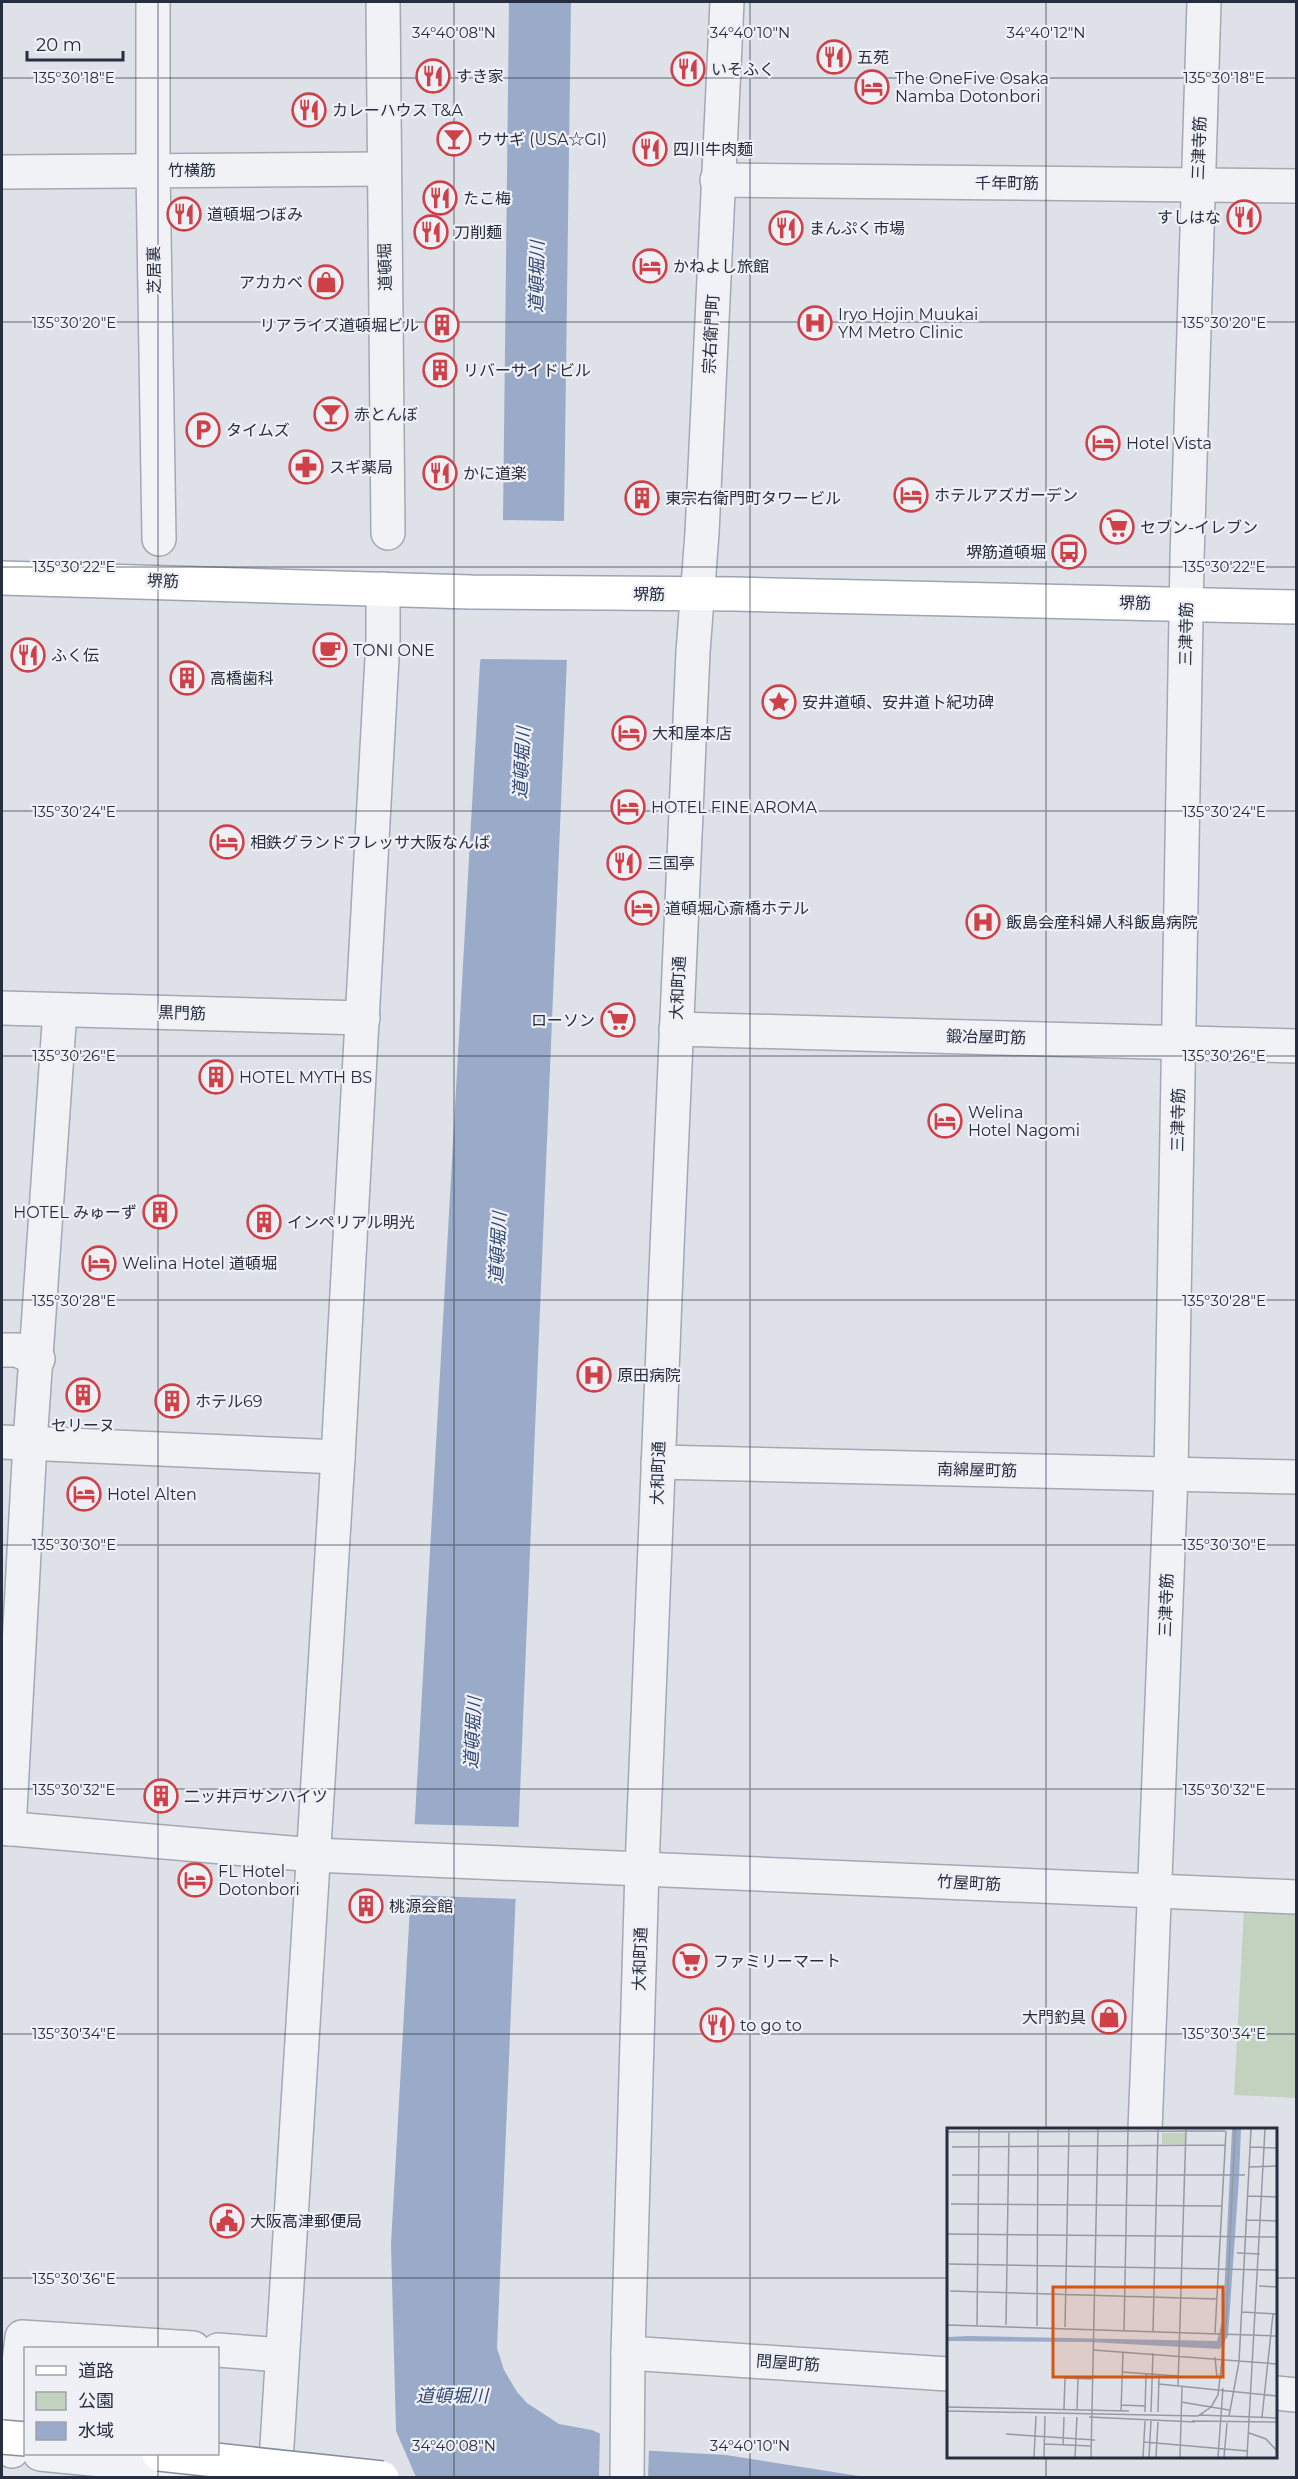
<svg xmlns="http://www.w3.org/2000/svg" width="1298" height="2479" viewBox="0 0 1298 2479" font-family="Montserrat,'Noto Sans JP',sans-serif">
<style>
.green{fill:#c2d2bf}
.water{fill:#99abc8}
.pier{fill:#dee1e8}
.lines{fill:none;stroke-linecap:round;stroke-linejoin:round}
.minor-casing{stroke:#a3a8b2;stroke-width:36}
.major-casing{stroke:#9da4b4;stroke-width:36}
.minor{stroke:#f1f2f6;stroke-width:33}
.major{stroke:#fff;stroke-width:33}
.highway-bridge-casing{stroke:#858d9f;stroke-width:36;stroke-linecap:butt}
.highway-bridge{stroke:#fff;stroke-width:33}
.ticks{fill:none;stroke:#272e3f;stroke-width:1.5;stroke-opacity:0.45}
.labels{text-anchor:middle;dominant-baseline:central;stroke-width:4.5;stroke-linejoin:round;paint-order:stroke}
.poi-label{font-size:16px;fill:#272e3f;stroke:#eef0f5;text-anchor:start}
.street-label{font-size:16px;fill:#272e3f;stroke:#eef0f5}
.water-label{font-size:18px;font-style:italic;fill:#314873;stroke:#eef0f5}
.inset-road{fill:none;stroke:#9599a4;stroke-width:1.5}
.view{fill:#d55511;fill-opacity:0.15;stroke:#d55511;stroke-width:3}
.inset-edge{fill:none;stroke:#272e3f;stroke-width:3}
.ticks-label{font-size:15px;text-anchor:middle;fill:#272e3f;stroke:#eef0f5;stroke-width:4.5;stroke-linejoin:round;paint-order:stroke}
</style>
<rect width="100%" height="100%" fill="#dee1e8"/>
<polygon class="green" points="1244,1909 1296,1911 1296,2098 1234,2095"/>
<polygon class="water" points="509,2 571,2 564,521 567,658 497,2348 504,2370 517,2392 527,2403 559,2424 592,2430 637,2450 726,2455 865,2477 416,2477 396,2431 391,2244 480,663 503,520"/>
<g class="pier">
<polygon points="500,520 567,521 570,660 477,659"/>
<polygon points="411,1824 521,1827 518,1899 407,1895"/>
<polygon points="600,2430 638,2447 649,2447 648,2478 599,2477"/>
</g>
<g class="lines">
<defs>
<g id="minor">
<polyline points="153,2 153,170 159,539"/>
<polyline points="383,2 388,533"/>
<polyline points="2,172 383,169"/>
<polyline points="717,180 1296,186"/>
<polyline points="2,1008 363,1018"/>
<polyline points="676,1029 1296,1046"/>
<polyline points="2,1350 17,1350 38,1359"/>
<polyline points="2,1442 338,1457"/>
<polyline points="658,1462 1296,1477"/>
<polyline points="2,1828 314,1855 1296,1897"/>
<polyline points="9,1829 30,1443 60,1010"/>
<polyline points="1145,2130 1171,1475 1187,559 1204,2"/>
<polyline points="218,2350 281,2355"/>
<polyline points="628,2353 948,2374"/>
<polyline points="2,2386 16,2388 22,2337 193,2348"/>
<polyline points="1276,2393 1296,2395"/>
<polyline points="12,2451 16,2388"/>
<polyline points="40,2454 192,2469"/>
<polyline points="275,2478 338,1457 383,640 383,589"/>
<polyline points="627,2478 628,2353 642,1868 667,1248 693,652 702,533 727,2"/>
</g>
<polyline id="major" points="2,578 471,592 734,594 1296,607"/>
</defs>
<use href="#minor" class="minor-casing"/>
<use href="#major" class="major-casing"/>
<use href="#minor" class="minor"/>
<use href="#major" class="major"/>
<defs>
<g id="highway-bridge">
<polyline points="2,2437 26,2439"/>
<polyline points="159,2454 382,2478"/>
</g>
</defs>
<use href="#highway-bridge" class="highway-bridge-casing"/>
<use href="#highway-bridge" class="highway-bridge"/>
</g>
<path class="ticks" d="M 158,2 L 158,2348M 454,2 L 454,2478M 750,2 L 750,2478M 1046,2 L 1046,2130M 2,78 L 1296,78M 2,322 L 1296,322M 2,567 L 1296,567M 2,811 L 1296,811M 2,1056 L 1296,1056M 2,1300 L 1296,1300M 2,1545 L 1296,1545M 2,1789 L 1296,1789M 2,2034 L 1296,2034M 2,2278 L 948,2278M 1276,2278 L 1296,2278M 158,2454 L 158,2478M 1046,2456 L 1046,2478"/>
<defs>
<symbol id="restaurant-ring" viewBox="-11 -11 22 22"><circle r="9.5" fill="#eef0f5" stroke="#cf4149" stroke-width="1.5"/><path d="M-5-6h1v4h1v-4h1v4h1v-4h1v5L-1.5 .5V6h-2V.5L-5-1ZM5-6V6H3V1.5H1.5Q1.5-4 5-6Z" fill="#cf4149"/></symbol>
<symbol id="hotel-ring" viewBox="-11 -11 22 22"><circle r="9.5" fill="#eef0f5" stroke="#cf4149" stroke-width="1.5"/><path d="M-6-4.5h1.5V1H6V5H4.5V3h-9V5H-6ZM-4 0a1.8 1.8 0 1 1 3.6 0ZM.5 0V-2.5h3Q6-2.5 6 0Z" fill="#cf4149"/></symbol>
<symbol id="bar-ring" viewBox="-11 -11 22 22"><circle r="9.5" fill="#eef0f5" stroke="#cf4149" stroke-width="1.5"/><path d="M-6-5H6L.8 .8V4.5H3.5V6h-7V4.5H-.8V.8Z" fill="#cf4149"/></symbol>
<symbol id="shop-ring" viewBox="-11 -11 22 22"><circle r="9.5" fill="#eef0f5" stroke="#cf4149" stroke-width="1.5"/><path d="M-5-2.5h2.3a2.7 3.5 0 0 1 5.4 0H5L5.5 6h-11ZM-1.5-2.5h3a1.5 2.3 0 0 0-3 0Z" fill="#cf4149"/></symbol>
<symbol id="hospital-ring" viewBox="-11 -11 22 22"><circle r="9.5" fill="#eef0f5" stroke="#cf4149" stroke-width="1.5"/><path d="M-5-5h3v3.5h4V-5h3V5h-3V1.5h-4V5h-3Z" fill="#cf4149"/></symbol>
<symbol id="building-ring" viewBox="-11 -11 22 22"><circle r="9.5" fill="#eef0f5" stroke="#cf4149" stroke-width="1.5"/><path d="M-4-6H4V6H1V3H-1V6H-4ZM-2.5-4.3h1.7v1.8h-1.7ZM.8-4.3h1.7v1.8H.8ZM-2.5-1h1.7V.8h-1.7ZM.8-1h1.7V.8H.8Z" fill="#cf4149"/></symbol>
<symbol id="parking-ring" viewBox="-11 -11 22 22"><circle r="9.5" fill="#eef0f5" stroke="#cf4149" stroke-width="1.5"/><path d="M-3.5-5.5H1a3.5 3.5 0 0 1 0 7H-1V5.5H-3.5ZM-1-3.4V-.6H.8a1.4 1.4 0 0 0 0-2.8Z" fill="#cf4149"/></symbol>
<symbol id="pharmacy-ring" viewBox="-11 -11 22 22"><circle r="9.5" fill="#eef0f5" stroke="#cf4149" stroke-width="1.5"/><path d="M-2-6h4v4h4v4h-4v4h-4v-4h-4v-4h4Z" fill="#cf4149"/></symbol>
<symbol id="supermarket-ring" viewBox="-11 -11 22 22"><circle r="9.5" fill="#eef0f5" stroke="#cf4149" stroke-width="1.5"/><path d="M-6-5.5h2.5l.6 2H6L4.5 2H-2.5L-4.4-4H-6ZM-1.5 3.2a1.3 1.3 0 1 0 .1 0ZM3 3.2a1.3 1.3 0 1 0 .1 0Z" fill="#cf4149"/></symbol>
<symbol id="bus-ring" viewBox="-11 -11 22 22"><circle r="9.5" fill="#eef0f5" stroke="#cf4149" stroke-width="1.5"/><path d="M-5-6H5V4H4V6H2V4H-2V6H-4V4H-5ZM-3.5-4V0h7V-4ZM-3.5 1.2v1.5H-2V1.2ZM2 1.2v1.5H3.5V1.2Z" fill="#cf4149"/></symbol>
<symbol id="cafe-ring" viewBox="-11 -11 22 22"><circle r="9.5" fill="#eef0f5" stroke="#cf4149" stroke-width="1.5"/><path d="M-5.5-4.5H6V0H3Q3 3.5 0 3.5H-2.5Q-5.5 3.5-5.5 0ZM3-3.2v2h1.7v-2ZM-6 4.5H4V6H-6Z" fill="#cf4149"/></symbol>
<symbol id="sight-ring" viewBox="-11 -11 22 22"><circle r="9.5" fill="#eef0f5" stroke="#cf4149" stroke-width="1.5"/><path d="M0-6L1.8-2.2L6-1.7L2.9 1.2L3.7 5.4L0 3.3L-3.7 5.4L-2.9 1.2L-6-1.7L-1.8-2.2Z" fill="#cf4149"/></symbol>
<symbol id="civic-ring" viewBox="-11 -11 22 22"><circle r="9.5" fill="#eef0f5" stroke="#cf4149" stroke-width="1.5"/><path d="M-.6-6.5H3V-4.5H.6V-3L4-1V1h2V6H-6V1h2V-1L-.6-3ZM-1.2 2.5V6h2.4V2.5Z" fill="#cf4149"/></symbol>
</defs>
<g fill-rule="evenodd">
<use href="#restaurant-ring" x="815" y="38" width="38" height="38"/>
<use href="#restaurant-ring" x="669" y="50" width="38" height="38"/>
<use href="#restaurant-ring" x="414" y="57" width="38" height="38"/>
<use href="#hotel-ring" x="853" y="68" width="38" height="38"/>
<use href="#restaurant-ring" x="290" y="91" width="38" height="38"/>
<use href="#bar-ring" x="435" y="120" width="38" height="38"/>
<use href="#restaurant-ring" x="631" y="130" width="38" height="38"/>
<use href="#restaurant-ring" x="421" y="179" width="38" height="38"/>
<use href="#restaurant-ring" x="165" y="195" width="38" height="38"/>
<use href="#restaurant-ring" x="1225" y="198" width="38" height="38"/>
<use href="#restaurant-ring" x="767" y="209" width="38" height="38"/>
<use href="#restaurant-ring" x="412" y="213" width="38" height="38"/>
<use href="#hotel-ring" x="631" y="247" width="38" height="38"/>
<use href="#shop-ring" x="307" y="263" width="38" height="38"/>
<use href="#hospital-ring" x="796" y="304" width="38" height="38"/>
<use href="#building-ring" x="423" y="306" width="38" height="38"/>
<use href="#building-ring" x="421" y="351" width="38" height="38"/>
<use href="#bar-ring" x="312" y="395" width="38" height="38"/>
<use href="#parking-ring" x="184" y="411" width="38" height="38"/>
<use href="#hotel-ring" x="1084" y="424" width="38" height="38"/>
<use href="#pharmacy-ring" x="287" y="448" width="38" height="38"/>
<use href="#restaurant-ring" x="421" y="454" width="38" height="38"/>
<use href="#hotel-ring" x="892" y="476" width="38" height="38"/>
<use href="#building-ring" x="623" y="479" width="38" height="38"/>
<use href="#supermarket-ring" x="1098" y="508" width="38" height="38"/>
<use href="#bus-ring" x="1050" y="533" width="38" height="38"/>
<use href="#cafe-ring" x="311" y="631" width="38" height="38"/>
<use href="#restaurant-ring" x="9" y="636" width="38" height="38"/>
<use href="#building-ring" x="168" y="659" width="38" height="38"/>
<use href="#sight-ring" x="760" y="683" width="38" height="38"/>
<use href="#hotel-ring" x="610" y="714" width="38" height="38"/>
<use href="#hotel-ring" x="609" y="788" width="38" height="38"/>
<use href="#hotel-ring" x="208" y="823" width="38" height="38"/>
<use href="#restaurant-ring" x="605" y="844" width="38" height="38"/>
<use href="#hotel-ring" x="623" y="889" width="38" height="38"/>
<use href="#hospital-ring" x="964" y="903" width="38" height="38"/>
<use href="#supermarket-ring" x="599" y="1001" width="38" height="38"/>
<use href="#building-ring" x="197" y="1058" width="38" height="38"/>
<use href="#hotel-ring" x="926" y="1102" width="38" height="38"/>
<use href="#building-ring" x="141" y="1193" width="38" height="38"/>
<use href="#building-ring" x="245" y="1203" width="38" height="38"/>
<use href="#hotel-ring" x="80" y="1244" width="38" height="38"/>
<use href="#hospital-ring" x="575" y="1356" width="38" height="38"/>
<use href="#building-ring" x="64" y="1376" width="38" height="38"/>
<use href="#building-ring" x="153" y="1382" width="38" height="38"/>
<use href="#hotel-ring" x="65" y="1475" width="38" height="38"/>
<use href="#building-ring" x="142" y="1777" width="38" height="38"/>
<use href="#hotel-ring" x="176" y="1861" width="38" height="38"/>
<use href="#building-ring" x="347" y="1887" width="38" height="38"/>
<use href="#supermarket-ring" x="671" y="1942" width="38" height="38"/>
<use href="#shop-ring" x="1090" y="1998" width="38" height="38"/>
<use href="#restaurant-ring" x="698" y="2006" width="38" height="38"/>
<use href="#civic-ring" x="208" y="2202" width="38" height="38"/>
</g>
<g class="labels">
<g class="poi-label">
<text x="857" y="57">五苑</text>
<text x="711" y="69">いそふく</text>
<text x="456" y="76">すき家</text>
<text x="895" y="78">The OneFive Osaka<tspan x="895" dy="18">Namba Dotonbori</tspan></text>
<text x="332" y="110">カレーハウス T&amp;A</text>
<text x="477" y="139">ウサギ (USA☆GI)</text>
<text x="673" y="149">四川牛肉麺</text>
<text x="463" y="198">たこ梅</text>
<text x="207" y="214">道頓堀つぼみ</text>
<text x="1221" y="217" text-anchor="end">すしはな</text>
<text x="809" y="228">まんぷく市場</text>
<text x="454" y="232">刀削麺</text>
<text x="673" y="266">かねよし旅館</text>
<text x="303" y="282" text-anchor="end">アカカベ</text>
<text x="838" y="314">Iryo Hojin Muukai<tspan x="838" dy="18">YM Metro Clinic</tspan></text>
<text x="419" y="325" text-anchor="end">リアライズ道頓堀ビル</text>
<text x="463" y="370">リバーサイドビル</text>
<text x="354" y="414">赤とんぼ</text>
<text x="226" y="430">タイムズ</text>
<text x="1126" y="443">Hotel Vista</text>
<text x="329" y="467">スギ薬局</text>
<text x="463" y="473">かに道楽</text>
<text x="934" y="495">ホテルアズガーデン</text>
<text x="665" y="498">東宗右衛門町タワービル</text>
<text x="1140" y="527">セブン-イレブン</text>
<text x="1046" y="552" text-anchor="end">堺筋道頓堀</text>
<text x="353" y="650">TONI ONE</text>
<text x="51" y="655">ふく伝</text>
<text x="210" y="678">高橋歯科</text>
<text x="802" y="702">安井道頓、安井道卜紀功碑</text>
<text x="652" y="733">大和屋本店</text>
<text x="651" y="807">HOTEL FINE AROMA</text>
<text x="250" y="842">相鉄グランドフレッサ大阪なんば</text>
<text x="647" y="863">三国亭</text>
<text x="665" y="908">道頓堀心斎橋ホテル</text>
<text x="1006" y="922">飯島会産科婦人科飯島病院</text>
<text x="595" y="1020" text-anchor="end">ローソン</text>
<text x="239" y="1077">HOTEL MYTH BS</text>
<text x="968" y="1112">Welina<tspan x="968" dy="18">Hotel Nagomi</tspan></text>
<text x="137" y="1212" text-anchor="end">HOTEL みゅーず</text>
<text x="287" y="1222">インペリアル明光</text>
<text x="122" y="1263">Welina Hotel 道頓堀</text>
<text x="617" y="1375">原田病院</text>
<text x="195" y="1401">ホテル69</text>
<text x="83" y="1425" text-anchor="middle">セリーヌ</text>
<text x="107" y="1494">Hotel Alten</text>
<text x="184" y="1796">二ッ井戸サンハイツ</text>
<text x="218" y="1871">FL Hotel<tspan x="218" dy="18">Dotonbori</tspan></text>
<text x="389" y="1906">桃源会館</text>
<text x="713" y="1961">ファミリーマート</text>
<text x="1086" y="2017" text-anchor="end">大門釣具</text>
<text x="740" y="2025">to go to</text>
<text x="250" y="2221">大阪高津郵便局</text>
</g>
<g class="street-label">
<text transform="translate(1199 148) rotate(-88)">三津寺筋</text>
<text x="192" y="170">竹横筋</text>
<text x="1007" y="183">千年町筋</text>
<text transform="translate(385 267) rotate(-91)">道頓堀</text>
<text transform="translate(154 270) rotate(-91)">芝居裏</text>
<text transform="translate(711 334) rotate(-87)">宗右衛門町</text>
<text transform="translate(163 581) rotate(2)">堺筋</text>
<text x="649" y="594">堺筋</text>
<text transform="translate(1135 603) rotate(1)">堺筋</text>
<text transform="translate(1186 634) rotate(-89)">三津寺筋</text>
<text transform="translate(678 988) rotate(-87)">大和町通</text>
<text transform="translate(182 1013) rotate(2)">黒門筋</text>
<text transform="translate(986 1037) rotate(1)">鍛冶屋町筋</text>
<text transform="translate(1178 1120) rotate(-89)">三津寺筋</text>
<text transform="translate(977 1470) rotate(1)">南綿屋町筋</text>
<text transform="translate(658 1473) rotate(-88)">大和町通</text>
<text transform="translate(1166 1605) rotate(-88)">三津寺筋</text>
<text transform="translate(969 1883) rotate(3)">竹屋町筋</text>
<text transform="translate(640 1959) rotate(-88)">大和町通</text>
<text transform="translate(788 2363) rotate(4)">問屋町筋</text>
</g>
<g class="water-label">
<text transform="translate(537 277) rotate(-89)">道頓堀川</text>
<text transform="translate(522 763) rotate(-87)">道頓堀川</text>
<text transform="translate(498 1248) rotate(-87)">道頓堀川</text>
<text transform="translate(473 1733) rotate(-87)">道頓堀川</text>
<text x="452" y="2396">道頓堀川</text>
</g>
</g>
<g transform="translate(947 2128)">
<rect width="330" height="330" fill="#dee1e8"/>
<path d="M 215,5 L 238,5 L 238,16 L 215,16 Z" fill="#c2d2bf"/>
<path d="M 285,1 L 294,1 L 292,50 L 281,208 L 273,221 L 142,214 L 0,213 L 0,209 L 22,208 L 270,213 L 276,189 Z" fill="#99abc8"/>
<path class="inset-road" d="M 0,4 L 278,3M 5,19 L 278,17M 303,19 L 330,20M 302,39 L 330,38M 5,47 L 298,47M 301,68 L 330,69M 4,76 L 275,78M 300,92 L 330,93M 0,106 L 330,109M 290,125 L 313,126M 2,136 L 330,142M 312,158 L 330,159M 3,163 L 270,171M 295,184 L 330,186M 0,197 L 330,208M 30,197 L 32,1M 59,197 L 62,3M 90,198 L 91,1M 118,199 L 122,1M 279,200 L 288,1M 177,202 L 181,1M 206,203 L 211,1M 268,205 L 279,3M 146,222 L 330,236M 268,229 L 270,250M 175,244 L 231,248M 212,256 L 330,268M 231,258 L 239,1M 234,274 L 282,282M 174,277 L 198,278M 0,279 L 182,283M 117,281 L 118,250 L 146,251M 130,281 L 131,250M 0,283 L 251,288 L 264,279 L 271,267 L 279,197M 174,283 L 176,224M 198,284 L 199,246M 204,284 L 206,225M 211,284 L 212,247M 252,287 L 330,290M 282,288 L 292,234 L 304,1M 142,289 L 248,294M 315,289 L 326,186M 245,293 L 330,294M 302,305 L 319,311 L 330,323M 59,306 L 148,312M 197,314 L 301,323M 98,316 L 144,318M 116,317 L 117,289M 87,329 L 89,288M 97,329 L 98,288M 128,329 L 130,289M 144,329 L 151,1M 196,329 L 198,293M 202,329 L 204,293M 209,329 L 211,294M 233,329 L 235,259M 271,329 L 276,260M 277,329 L 280,295M 300,329 L 318,1"/>
<path class="view" d="M 106,159 L 276,159 L 276,249 L 106,249 Z"/>
<rect width="330" height="330" class="inset-edge"/>
</g>
<g class="ticks-label">
<text x="454" y="38">34°40'08"N</text>
<text x="750" y="38">34°40'10"N</text>
<text x="1046" y="38">34°40'12"N</text>
<text x="1224" y="83">135°30'18"E</text>
<text x="74" y="83">135°30'18"E</text>
<text x="1224" y="328">135°30'20"E</text>
<text x="74" y="328">135°30'20"E</text>
<text x="1224" y="572">135°30'22"E</text>
<text x="74" y="572">135°30'22"E</text>
<text x="1224" y="817">135°30'24"E</text>
<text x="74" y="817">135°30'24"E</text>
<text x="1224" y="1061">135°30'26"E</text>
<text x="74" y="1061">135°30'26"E</text>
<text x="1224" y="1306">135°30'28"E</text>
<text x="74" y="1306">135°30'28"E</text>
<text x="1224" y="1550">135°30'30"E</text>
<text x="74" y="1550">135°30'30"E</text>
<text x="1224" y="1795">135°30'32"E</text>
<text x="74" y="1795">135°30'32"E</text>
<text x="74" y="2039">135°30'34"E</text>
<text x="1224" y="2039">135°30'34"E</text>
<text x="74" y="2284">135°30'36"E</text>
<text x="454" y="2451">34°40'08"N</text>
<text x="750" y="2451">34°40'10"N</text>
</g>
<rect width="1298" height="2479" fill="none" stroke="#272e3f" stroke-width="6"/>
<rect x="24" y="2347" width="195" height="108" fill="#eef0f5" stroke="#9ea2ac" stroke-width="1.5"/>
<rect x="36" y="2366" width="30" height="9" fill="#ffffff" stroke="#9ea2ac" stroke-width="1.5"/>
<text x="78" y="2377" font-size="18" fill="#272e3f">道路</text>
<rect x="36" y="2392" width="30" height="18" fill="#c2d2bf" stroke="#9ea2ac" stroke-width="1.5"/>
<text x="78" y="2407" font-size="18" fill="#272e3f">公園</text>
<rect x="36" y="2422" width="30" height="18" fill="#99abc8" stroke="#9ea2ac" stroke-width="1.5"/>
<text x="78" y="2437" font-size="18" fill="#272e3f">水域</text>
<path d="M27 51v9h96v-9" fill="none" stroke="#272e3f" stroke-width="3"/>
<text x="36" y="51" font-size="18" fill="#272e3f" stroke="#eef0f5" stroke-width="4.5" paint-order="stroke">20 m</text>
</svg>
